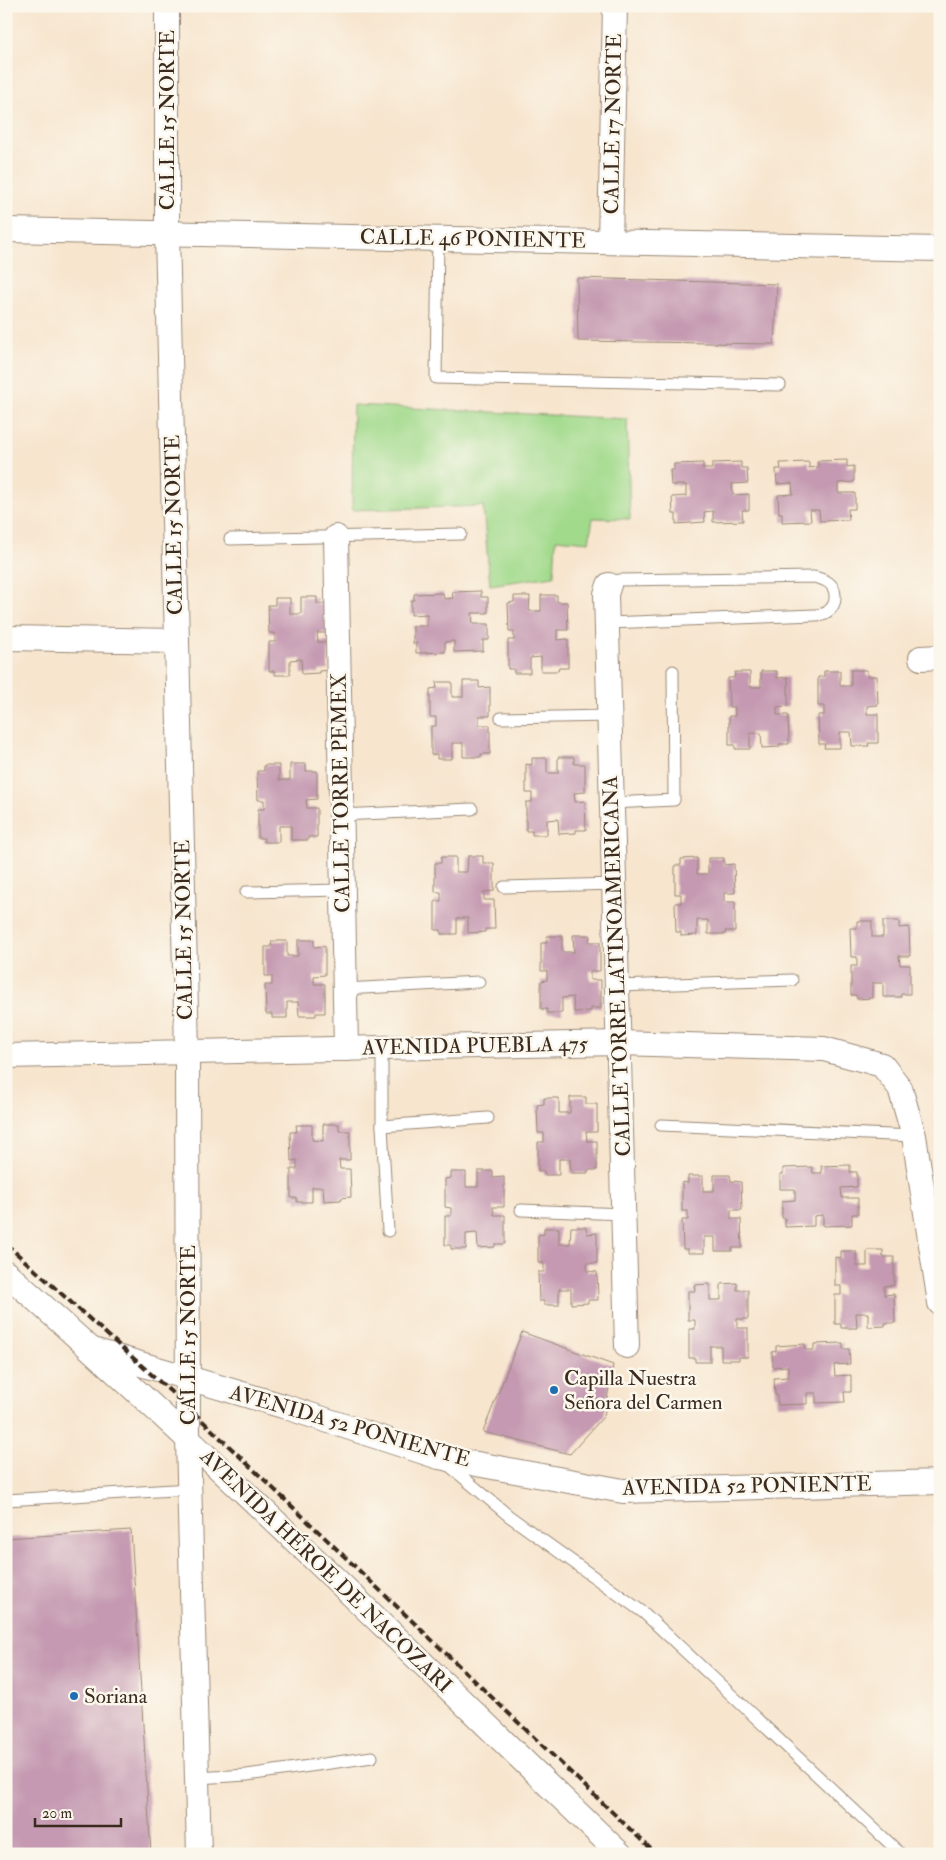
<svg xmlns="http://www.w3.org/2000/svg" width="946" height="1860" viewBox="0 0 946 1860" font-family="'IM FELL Double Pica',serif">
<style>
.green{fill:#a2da8c;stroke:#6e8255}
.building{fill:#c499b1}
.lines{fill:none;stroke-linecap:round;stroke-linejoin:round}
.service-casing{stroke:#998876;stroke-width:13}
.minor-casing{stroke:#998876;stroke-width:26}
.service{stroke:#fff;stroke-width:11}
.minor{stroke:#fff;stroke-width:24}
.rail{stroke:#3b2a1e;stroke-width:4;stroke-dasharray:8 4;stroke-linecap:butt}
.poi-dot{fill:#1f6fb2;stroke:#fbf7ec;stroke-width:2}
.labels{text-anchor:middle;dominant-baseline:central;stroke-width:5;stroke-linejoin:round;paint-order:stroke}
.street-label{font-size:21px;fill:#3b2a1e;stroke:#fbf7ec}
.poi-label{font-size:21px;fill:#3b2a1e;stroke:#fbf7ec;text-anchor:start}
</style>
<rect width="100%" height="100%" fill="#fbf7ec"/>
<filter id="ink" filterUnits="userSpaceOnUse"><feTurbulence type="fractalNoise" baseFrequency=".02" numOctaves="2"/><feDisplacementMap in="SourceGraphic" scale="10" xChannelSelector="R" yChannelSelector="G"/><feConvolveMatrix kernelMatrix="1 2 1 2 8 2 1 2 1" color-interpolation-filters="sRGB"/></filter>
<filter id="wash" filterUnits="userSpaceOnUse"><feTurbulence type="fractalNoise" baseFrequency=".0096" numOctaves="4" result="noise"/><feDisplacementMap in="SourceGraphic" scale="20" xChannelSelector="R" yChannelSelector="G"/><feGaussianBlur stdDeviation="1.12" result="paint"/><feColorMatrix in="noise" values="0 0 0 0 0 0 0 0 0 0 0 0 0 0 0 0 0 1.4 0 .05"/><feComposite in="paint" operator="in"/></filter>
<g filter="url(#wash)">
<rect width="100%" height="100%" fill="#f7e5ce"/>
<polygon class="green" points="353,405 627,419 630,519 593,518 589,542 556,539 554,576 490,585 483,506 352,510"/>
<g id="blocks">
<g class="building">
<polygon points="577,278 777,284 774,344 578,341"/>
<polygon points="847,460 847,467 854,466 854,482 838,483 838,493 855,493 855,509 848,509 849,520 820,521 819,510 810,510 811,521 782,522 782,513 779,513 778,495 793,494 792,483 777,484 776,469 781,469 780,463 809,462 809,468 818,467 818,461"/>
<polygon points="741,462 741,468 747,468 748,483 732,484 733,495 749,494 749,510 742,510 743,521 713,522 713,511 704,512 705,522 676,524 676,514 673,514 672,497 686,496 686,485 671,485 670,470 674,470 674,464 703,463 703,469 712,469 712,463"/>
<polygon points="481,591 481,597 488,597 488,613 472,613 473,624 489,624 489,640 483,640 483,651 454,652 454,641 445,642 445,652 416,653 416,643 413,644 413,626 427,626 427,614 411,615 411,600 414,600 414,594 443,593 444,599 453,598 452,592"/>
<polygon points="541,595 557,595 557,602 567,602 568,630 557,630 557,640 568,639 568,668 559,668 558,671 541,671 541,657 530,658 530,673 514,673 514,669 508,669 508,640 514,640 514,631 509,631 508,603 514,602 514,596 530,596 529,611 541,611"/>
<polygon points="301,597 317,597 317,604 328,604 328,633 317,633 318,642 329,642 328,670 319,671 319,673 302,674 301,659 290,660 290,675 275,675 275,671 269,671 269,642 275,642 275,633 269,633 268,605 275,605 275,598 290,598 290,614 301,614"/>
<polygon points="851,670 867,670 867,676 877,676 878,705 867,706 867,714 878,714 878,743 868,743 869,746 852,746 851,732 840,732 840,748 824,748 825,744 819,744 818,715 824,715 824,706 818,706 818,677 824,677 824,671 840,671 840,686 851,686"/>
<polygon points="761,671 777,671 777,678 788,677 788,706 777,707 777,715 788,715 789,744 779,744 779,747 762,748 761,733 750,733 750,749 735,749 735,745 729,745 729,716 735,716 735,707 729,707 728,678 734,678 735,672 750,672 750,687 761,687"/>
<polygon points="463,681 479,681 479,688 490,687 490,716 479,716 479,725 490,725 490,754 481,754 481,757 463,757 463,743 452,743 452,759 437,759 437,754 431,755 431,726 436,726 436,717 430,717 430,689 437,688 436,682 452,682 452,697 463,697"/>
<polygon points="558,757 574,757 574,764 585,764 585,792 574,793 575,802 585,801 586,830 576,830 576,833 559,834 558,819 547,820 547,835 532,835 532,831 526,831 526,802 532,802 532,793 526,793 526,764 532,765 532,758 547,758 547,773 558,773"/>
<polygon points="290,764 306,764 306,771 317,771 317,799 306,800 307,808 317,808 317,837 308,837 308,840 291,840 291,826 279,826 279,842 264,842 264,838 258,838 258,809 264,809 264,800 258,800 257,771 264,771 264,765 279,765 279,780 290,780"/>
<polygon points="468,856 483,856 483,863 494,863 494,891 484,892 484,900 494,900 495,929 485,929 485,932 468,933 468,918 457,918 457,934 441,934 441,930 435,930 435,901 441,901 441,892 435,892 435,863 441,863 441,857 456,857 456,872 467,872"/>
<polygon points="697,858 697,874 708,874 708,858 724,858 724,865 734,864 735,893 724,893 724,902 735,902 735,931 725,931 726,934 708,934 708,920 697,920 697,935 681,936 681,932 676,932 675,903 681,903 681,894 675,894 675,865 681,865 681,859"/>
<polygon points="857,921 872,921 872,937 883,937 883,921 899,921 899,928 909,927 910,956 899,956 900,965 910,965 910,994 901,994 901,997 883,997 883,983 872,983 872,998 857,999 856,995 851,995 851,966 857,966 857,957 851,957 850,928 857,928"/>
<polygon points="573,935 590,935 589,942 600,942 600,971 590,971 590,980 601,980 601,1008 591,1008 591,1011 574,1012 573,997 562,998 562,1013 547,1013 547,1009 541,1009 541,981 547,980 547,971 541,971 541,943 547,943 547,936 562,936 562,952 574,952"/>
<polygon points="298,940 314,940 314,947 325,946 325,975 314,976 314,984 325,984 325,1013 316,1013 316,1016 299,1016 298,1002 287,1002 287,1018 272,1018 272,1014 266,1014 265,985 272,985 272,976 265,976 265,947 271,947 272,941 287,941 287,956 298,956"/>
<polygon points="570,1097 586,1097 586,1104 597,1104 597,1132 586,1132 587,1141 597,1141 597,1170 588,1170 588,1173 571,1173 570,1159 559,1159 559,1175 544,1175 544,1171 538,1171 538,1142 544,1142 544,1133 538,1133 537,1105 544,1104 544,1098 559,1098 559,1113 570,1113"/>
<polygon points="323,1124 339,1124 339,1131 350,1131 350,1160 339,1160 340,1169 350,1169 351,1197 341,1198 341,1200 324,1201 323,1187 312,1187 312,1202 297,1202 297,1198 291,1198 291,1169 297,1169 297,1160 291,1161 290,1132 297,1132 296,1125 312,1125 312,1140 323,1141"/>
<polygon points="850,1165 850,1172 857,1172 857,1187 841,1188 842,1198 858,1198 858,1214 852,1214 852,1225 823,1226 823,1215 814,1216 814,1226 785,1227 785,1218 782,1218 782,1201 795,1200 795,1189 780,1189 780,1174 783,1174 783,1168 812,1167 813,1173 822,1173 821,1166"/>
<polygon points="478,1171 493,1171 493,1178 504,1177 504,1207 493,1207 494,1215 505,1215 505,1244 495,1244 495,1247 478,1248 477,1233 466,1234 466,1249 451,1249 451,1245 445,1245 445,1216 451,1216 451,1208 445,1207 445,1179 451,1178 451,1172 466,1172 466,1187 478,1187"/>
<polygon points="714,1175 730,1175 731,1181 741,1182 742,1210 731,1210 731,1219 741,1219 742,1248 732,1248 732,1251 715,1251 715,1237 704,1237 704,1253 688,1253 688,1249 683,1249 682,1220 688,1220 688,1211 682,1211 682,1182 688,1183 688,1176 703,1176 703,1191 714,1191"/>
<polygon points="571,1227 586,1227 587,1234 597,1233 597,1263 587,1263 587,1271 597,1272 598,1300 588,1300 588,1303 571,1304 571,1289 559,1289 559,1305 544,1305 544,1301 539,1301 538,1272 544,1272 544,1263 538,1263 538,1235 544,1234 544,1228 559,1228 559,1244 570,1244"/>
<polygon points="867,1250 883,1250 883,1257 894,1257 894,1285 884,1286 884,1295 894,1294 895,1323 885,1323 885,1326 868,1327 868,1313 856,1313 857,1328 841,1328 841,1324 835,1324 835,1295 841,1295 841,1286 835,1286 835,1257 841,1258 841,1251 856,1251 856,1266 867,1266"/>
<polygon points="737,1283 737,1290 748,1290 748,1319 737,1319 737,1328 748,1328 748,1357 739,1357 739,1360 721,1360 721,1346 710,1346 710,1362 695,1362 695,1358 689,1358 689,1329 695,1329 695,1320 688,1320 688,1291 695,1291 694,1285 710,1284 710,1300 721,1300 721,1284"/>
<polygon points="522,1332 613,1365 604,1416 570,1454 483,1432"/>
<polygon points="843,1343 843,1349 849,1349 850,1364 834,1365 835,1376 851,1375 851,1392 844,1392 845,1402 816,1403 816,1393 807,1393 807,1404 778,1405 777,1395 775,1395 774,1378 788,1377 788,1366 773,1367 772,1352 776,1351 776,1346 805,1344 805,1350 814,1350 814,1344"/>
<polygon points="131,1530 151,1854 6,1854 6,1538"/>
</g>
</g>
</g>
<g filter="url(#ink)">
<use href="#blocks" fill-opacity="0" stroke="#998876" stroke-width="1"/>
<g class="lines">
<defs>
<g id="service">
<polyline points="438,239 436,378 780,385"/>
<polyline points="230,539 461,534"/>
<path d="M 608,623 L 815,615 C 819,615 824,614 827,612 C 838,605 838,587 826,581 C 822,579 818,578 814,577 L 619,580 L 609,585"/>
<polyline points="501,718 610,716"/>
<polyline points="612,803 674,800 673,671"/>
<polyline points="341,815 472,809"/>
<polyline points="504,887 615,884"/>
<polyline points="246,892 342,890"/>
<polyline points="618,986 792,980"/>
<polyline points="344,989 479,982"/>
<polyline points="382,1048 382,1126 388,1231"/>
<polyline points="661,1125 914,1136"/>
<polyline points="382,1126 488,1118"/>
<polyline points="521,1210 624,1214"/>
<polyline points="446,1463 509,1516 644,1613 901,1854"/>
<polyline points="6,1500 190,1489"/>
<polyline points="197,1778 247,1775 372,1757"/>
</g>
<g id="minor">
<polyline points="167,6 167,233 187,1052 188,1439 199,1854"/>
<polyline points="6,230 940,249"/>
<polyline points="610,242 615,6"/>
<polyline points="336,537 346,1049"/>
<polyline points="609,585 606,594 627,1346"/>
<polyline points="6,638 177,641"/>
<polyline points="921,658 940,657"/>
<polyline points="6,1056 619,1043 824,1049 882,1065 900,1088 914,1136 940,1303"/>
<path d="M 6,1273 C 217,1460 417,1659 620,1854"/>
<polyline points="93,1350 283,1406 439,1457 623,1491 940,1482"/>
</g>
</defs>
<use href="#service" class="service-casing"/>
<use href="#minor" class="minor-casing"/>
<use href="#service" class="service"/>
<use href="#minor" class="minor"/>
<polyline class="rail" points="6,1244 189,1408 656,1854"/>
</g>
</g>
<g class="poi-dot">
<circle cx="554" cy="1390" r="5"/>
<circle cx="74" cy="1696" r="5"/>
</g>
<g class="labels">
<g class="street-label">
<text transform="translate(167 120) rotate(-90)">CALLE 15 NORTE</text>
<text transform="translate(613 124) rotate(-89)">CALLE 17 NORTE</text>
<text transform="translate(473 239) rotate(1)">CALLE 46 PONIENTE</text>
<text transform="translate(174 525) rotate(-91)">CALLE 15 NORTE</text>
<text transform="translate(341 793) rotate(-91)">CALLE TORRE PEMEX</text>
<text transform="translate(184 930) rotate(-91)">CALLE 15 NORTE</text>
<text transform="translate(617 966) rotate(-92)">CALLE TORRE LATINOAMERICANA</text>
<text transform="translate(475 1046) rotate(-1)">AVENIDA PUEBLA 475</text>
<text transform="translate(188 1335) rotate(-90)">CALLE 15 NORTE</text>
<text transform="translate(350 1426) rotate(16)">AVENIDA 52 PONIENTE</text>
<text transform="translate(747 1486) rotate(-1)">AVENIDA 52 PONIENTE</text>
<text transform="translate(326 1571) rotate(44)">AVENIDA HÉROE DE NACOZARI</text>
</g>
<g class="poi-label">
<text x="564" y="1378">Capilla Nuestra<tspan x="564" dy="24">Señora del Carmen</tspan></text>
<text x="84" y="1696">Soriana</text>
</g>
</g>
<rect width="946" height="1860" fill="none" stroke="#fbf7ec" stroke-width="25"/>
<path d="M35 1818v8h86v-8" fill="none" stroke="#3b2a1e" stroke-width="2.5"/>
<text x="42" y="1818" font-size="15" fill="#3b2a1e" stroke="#fbf7ec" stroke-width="4" paint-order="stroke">20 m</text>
</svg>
